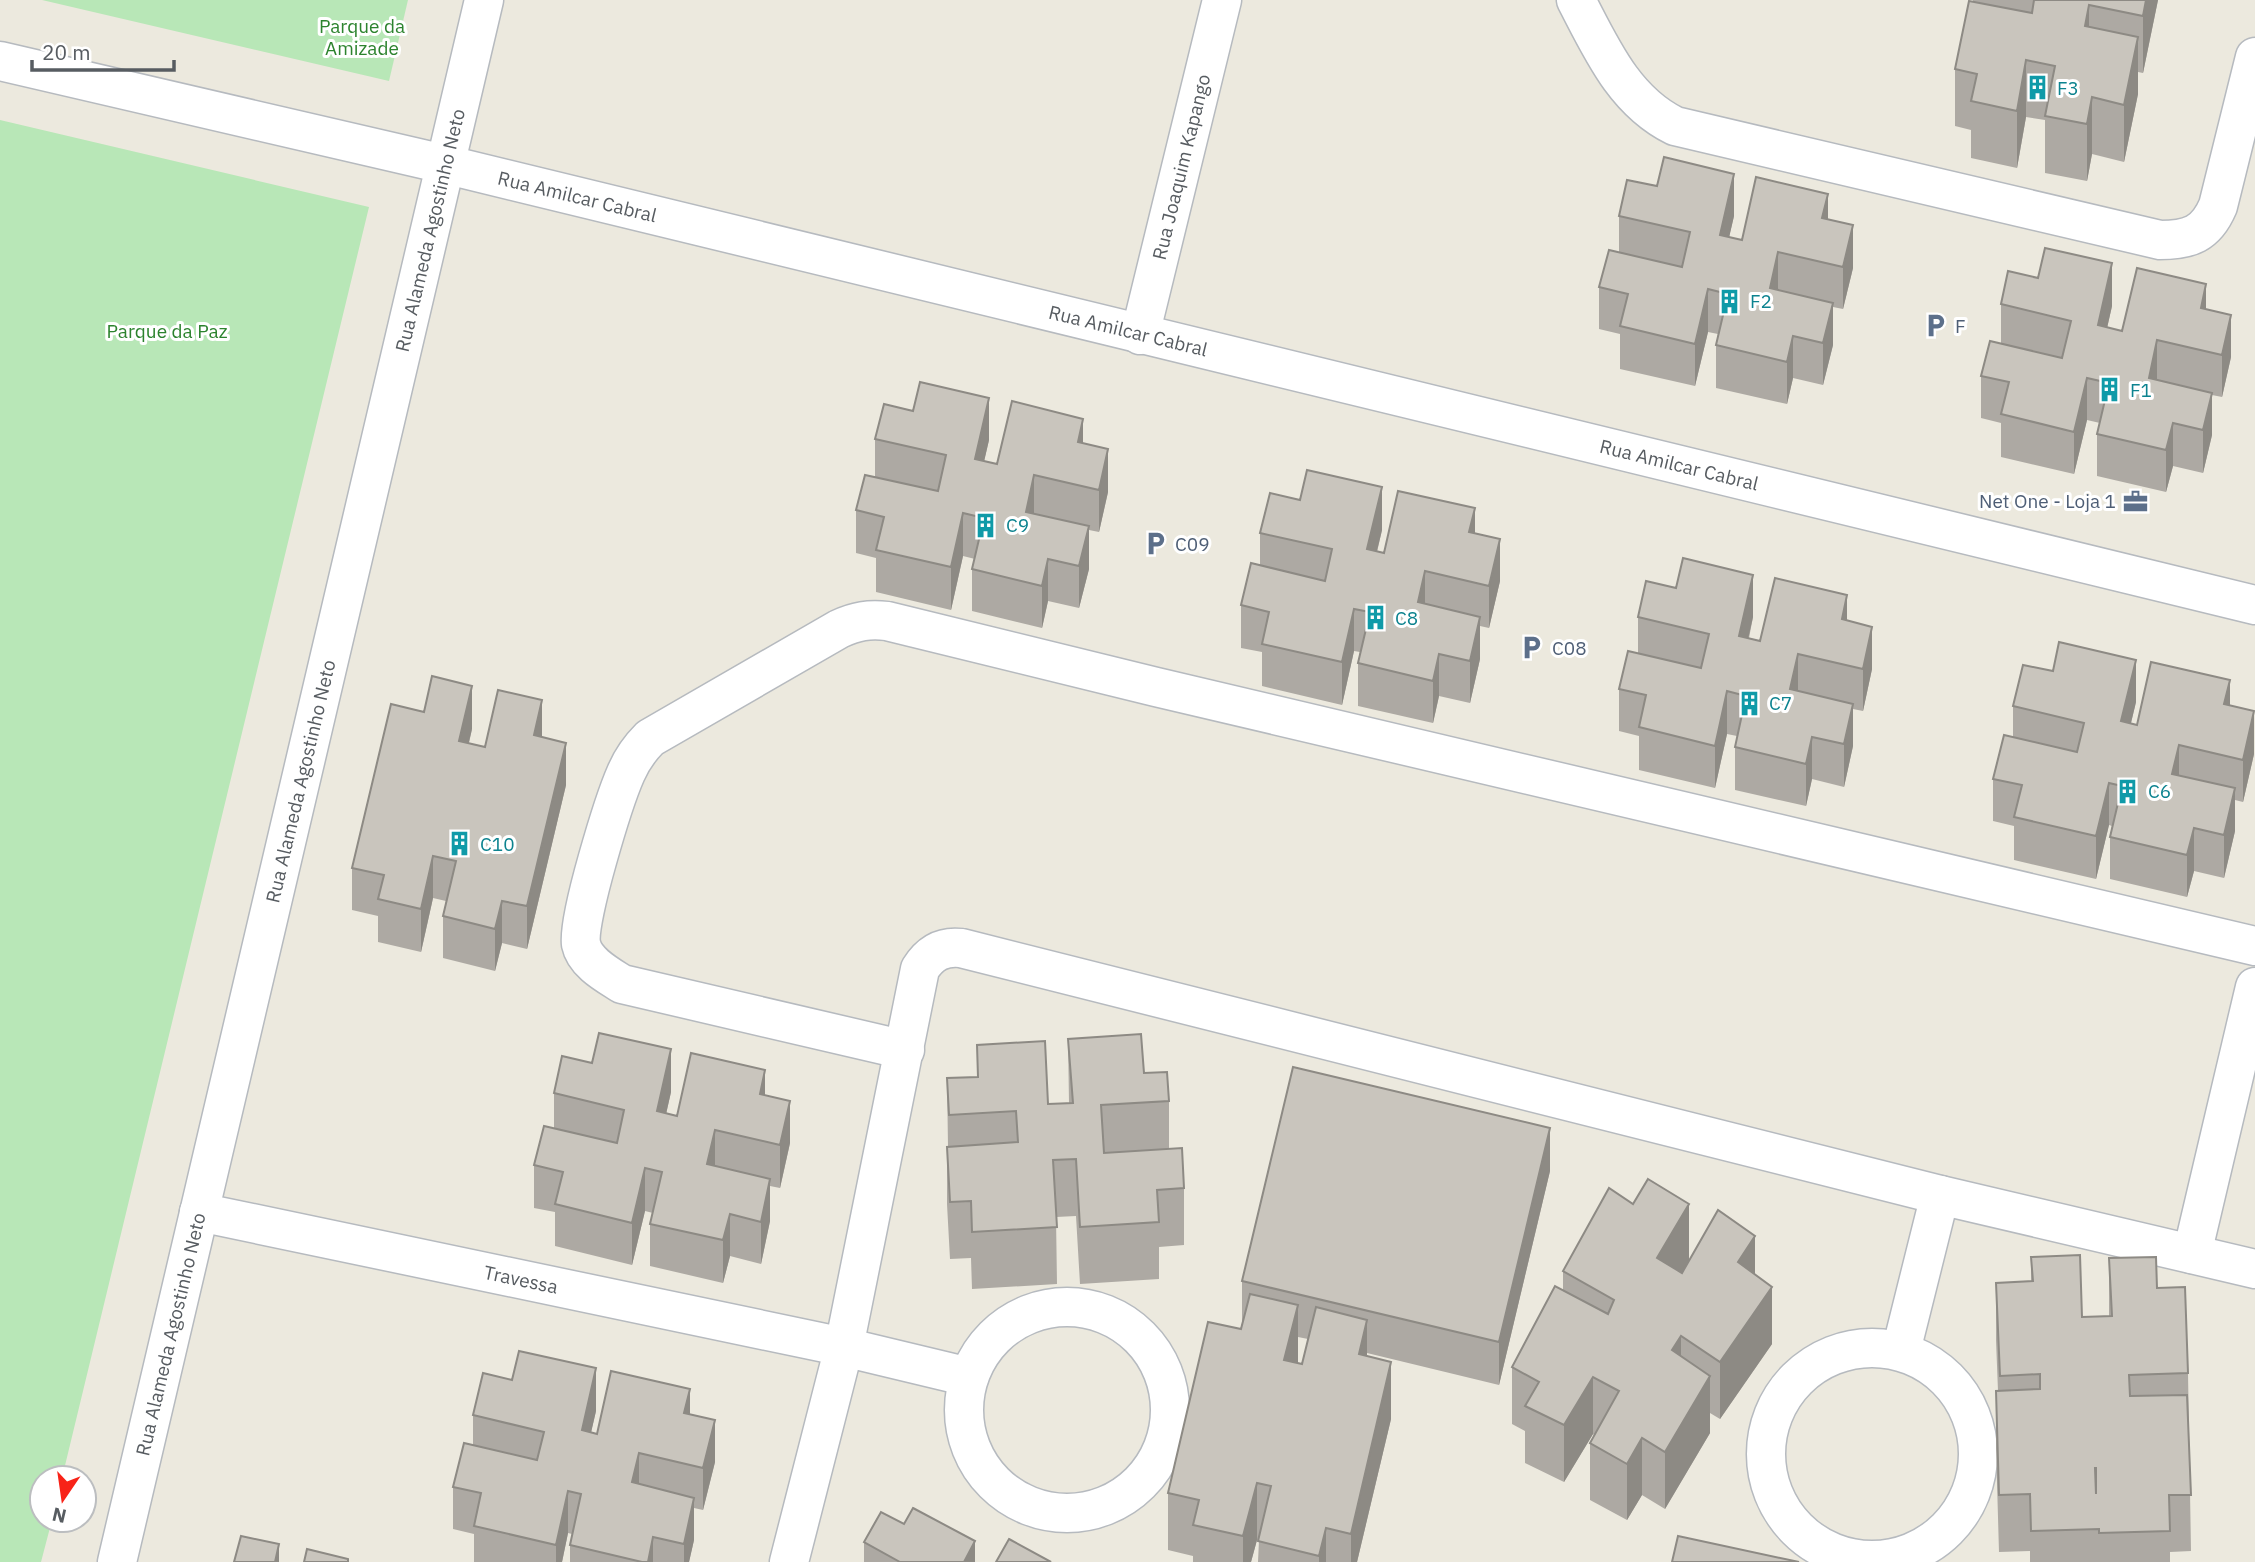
<svg xmlns="http://www.w3.org/2000/svg" width="2255" height="1562" viewBox="0 0 2255 1562" font-family="'IBM Plex Sans',sans-serif">
<style>
.green{fill:#b8e7b7}
.lines{fill:none;stroke-linecap:round;stroke-linejoin:round}
.street-casing{stroke:#b6babf;stroke-width:41}
.street{stroke:#fff;stroke-width:38}
.wall{fill:#ada9a3;fill-rule:evenodd}
.shaded-wall{fill:#8d8a84}
.building{fill:#c9c5bd;stroke:#8d8a84;stroke-width:2;fill-rule:evenodd}
.labels{text-anchor:middle;dominant-baseline:central;stroke-width:6;stroke-linejoin:round;paint-order:stroke}
.park-label{font-size:19px;fill:#2c832e;stroke:#fff}
.culture-label{font-size:19px;fill:#0d838f;stroke:#fff;text-anchor:start}
.street-label{font-size:19px;fill:#575c61;stroke:#fff}
.service-label{font-size:19px;fill:#4e5e75;stroke:#fff;text-anchor:start}
</style>
<rect width="100%" height="100%" fill="#ece9de"/>
<g class="green">
<polygon points="42,0 408,0 389,81"/>
<polygon points="0,120 369,207 62,1478 42,1478 42,1520 52,1520 41,1562 0,1562"/>
</g>
<g class="lines">
<defs>
<g id="street">
<path d="M 1576,0 C 1601,48 1624,101 1675,126 L 2160,240 C 2190,240 2206,234 2218,206 L 2255,57"/>
<path id="s1" d="M 0,61 L 444,164 L 2255,605"/>
<path id="s2" d="M 1140,335 L 1222,0"/>
<path d="M 905,1050 L 622,984 C 608,975 585,963 581,944 C 577,919 614,800 626,773 C 632,759 639,749 650,738 L 839,629 C 856,621 869,619 887,621 L 1156,687 L 2255,946"/>
<path id="s3" d="M 199,1212 L 844,1347 L 969,1377"/>
<polyline points="2192,1254 2255,987"/>
<circle cx="1067" cy="1410" r="103"/>
<circle cx="1872" cy="1454" r="106"/>
<polyline points="1901,1351 1940,1195"/>
<path id="s4" d="M 117,1562 L 484,0"/>
<path d="M 789,1562 L 844,1347 L 920,969 C 930,953 943,946 961,948 L 1940,1195 L 2255,1269"/>
</g>
</defs>
<use href="#street" class="street-casing"/>
<use href="#street" class="street"/>
</g>
<g class="wall">
<polygon points="1973,0 2158,0 2143,73 2138,72 2138,94 2124,162 2092,154 2087,181 2045,173 2045,120 2026,117 2017,168 1971,158 1971,130 1955,126 1955,69"/>
<polygon points="1619,216 1734,216 1729,237 1742,240 1828,219 1853,268 1843,309 1833,307 1833,345 1823,385 1793,378 1787,404 1716,388 1716,345 1718,334 1708,332 1695,386 1620,369 1620,334 1599,329 1599,287 1619,253"/>
<polygon points="2001,304 2112,306 2107,328 2122,331 2206,309 2231,357 2222,397 2212,395 2212,435 2203,473 2173,466 2166,492 2097,476 2097,434 2100,423 2087,420 2074,474 2001,457 2001,423 1981,418 1981,376 2001,343"/>
<polygon points="875,439 989,440 984,461 997,464 1083,444 1108,492 1099,532 1089,530 1089,569 1079,608 1048,601 1042,628 972,611 972,569 975,559 963,556 951,610 876,592 876,558 856,553 856,510 875,477"/>
<polygon points="1382,530 1377,552 1384,553 1475,533 1500,581 1489,628 1480,626 1480,659 1470,703 1439,696 1433,723 1358,706 1358,663 1360,652 1354,651 1342,705 1262,686 1262,652 1241,648 1241,605 1260,565 1260,533"/>
<polygon points="1638,617 1753,617 1749,638 1760,641 1847,620 1872,669 1863,711 1853,709 1853,746 1844,787 1812,779 1806,806 1735,790 1735,747 1737,736 1727,734 1715,788 1639,770 1639,736 1619,731 1619,689 1638,654"/>
<polygon points="2136,702 2131,723 2137,725 2230,706 2254,754 2243,802 2235,800 2235,831 2224,878 2194,871 2187,897 2110,879 2110,837 2112,826 2109,825 2096,879 2014,860 2014,826 1993,821 1993,779 2013,737 2013,706"/>
<polygon points="472,729 469,743 485,747 542,737 566,785 527,949 502,943 495,971 443,958 443,916 446,901 433,898 421,952 378,942 378,916 352,910 352,868"/>
<polygon points="1068,1039 1144,1073 1169,1101 1169,1149 1184,1188 1184,1245 1159,1247 1159,1279 1080,1284 1076,1216 1056,1217 1057,1284 972,1289 971,1258 950,1259 947,1204 947,1147 948,1147 947,1078 977,1077 977,1045 1048,1104 1069,1103"/>
<polygon points="671,1092 666,1114 677,1116 765,1095 790,1143 780,1188 770,1186 770,1221 761,1264 730,1256 723,1283 650,1266 650,1224 653,1213 645,1211 632,1265 555,1246 555,1212 534,1208 534,1165 554,1129 554,1093"/>
<path d="M 1550,1171 L 1499,1385 L 1367,1353 L 1367,1356 L 1391,1419 L 1357,1562 L 1258,1562 L 1259,1540 L 1257,1540 L 1251,1562 L 1193,1562 L 1193,1556 L 1168,1550 L 1168,1493 L 1241,1329 L 1242,1323 L 1242,1281 ZM 1298,1337 L 1308,1339 L 1302,1364 L 1297,1363 Z"/>
<polygon points="2031,1257 2082,1317 2109,1316 2109,1258 2157,1288 2188,1373 2191,1551 2170,1552 2170,1562 2030,1562 2030,1551 1999,1552 1996,1448 1996,1391 1998,1391 1996,1340 1996,1283 2031,1282"/>
<polygon points="1689,1261 1755,1275 1772,1344 1720,1419 1710,1413 1710,1433 1665,1509 1642,1495 1627,1520 1590,1500 1590,1443 1594,1435 1593,1434 1564,1482 1525,1463 1525,1431 1512,1424 1512,1367 1563,1291 1563,1271"/>
<polygon points="596,1411 591,1432 597,1434 690,1414 715,1462 703,1510 694,1508 694,1540 689,1562 570,1562 570,1545 572,1534 568,1533 562,1562 474,1562 474,1534 453,1529 453,1487 473,1446 473,1415"/>
<polygon points="864,1542 975,1562 864,1562"/>
</g>
<g class="shaded-wall">
<polygon points="2146,0 2158,0 2143,73 2143,16"/>
<polygon points="2089,5 2089,62 2085,26"/>
<polygon points="2138,37 2138,94 2124,162 2124,105"/>
<polygon points="2026,60 2026,117 2017,168 2017,111"/>
<polygon points="2092,97 2092,154 2087,181 2087,124"/>
<polygon points="1734,174 1734,216 1720,277 1720,235"/>
<polygon points="1828,194 1828,237 1822,218"/>
<polygon points="1853,225 1853,268 1843,309 1843,267"/>
<polygon points="1778,252 1778,294 1770,288"/>
<polygon points="2112,263 2112,306 2098,368 2098,325"/>
<polygon points="2206,284 2206,327 2201,308"/>
<polygon points="1708,289 1708,332 1695,386 1695,344"/>
<polygon points="1833,303 1833,345 1823,385 1823,343"/>
<polygon points="2231,315 2231,357 2222,397 2222,355"/>
<polygon points="1793,336 1793,378 1787,404 1787,362"/>
<polygon points="2157,340 2157,382 2149,378"/>
<polygon points="2087,378 2087,420 2074,474 2074,432"/>
<polygon points="2212,393 2212,435 2203,473 2203,430"/>
<polygon points="989,398 989,440 975,501 975,459"/>
<polygon points="1083,419 1083,461 1078,442"/>
<polygon points="2173,423 2173,466 2166,492 2166,450"/>
<polygon points="1108,449 1108,492 1099,532 1099,490"/>
<polygon points="1034,475 1034,517 1026,512"/>
<polygon points="1382,487 1382,530 1367,592 1367,549"/>
<polygon points="1475,508 1475,551 1469,532"/>
<polygon points="963,513 963,556 951,610 951,567"/>
<polygon points="1089,526 1089,569 1079,608 1079,566"/>
<polygon points="1500,539 1500,581 1489,628 1489,586"/>
<polygon points="1048,559 1048,601 1042,628 1042,586"/>
<polygon points="1425,571 1425,613 1418,602"/>
<polygon points="1753,575 1753,617 1739,679 1739,636"/>
<polygon points="1847,595 1847,637 1842,619"/>
<polygon points="1354,609 1354,651 1342,705 1342,662"/>
<polygon points="1480,617 1480,659 1470,703 1470,661"/>
<polygon points="1872,627 1872,669 1863,711 1863,669"/>
<polygon points="1439,654 1439,696 1433,723 1433,681"/>
<polygon points="1798,654 1798,696 1790,689"/>
<polygon points="2136,660 2136,702 2121,764 2121,721"/>
<polygon points="2230,680 2230,722 2224,704"/>
<polygon points="472,686 472,729 459,783 459,741"/>
<polygon points="1727,691 1727,734 1715,788 1715,746"/>
<polygon points="542,700 542,743 534,735"/>
<polygon points="1853,704 1853,746 1844,787 1844,744"/>
<polygon points="2254,711 2254,754 2243,802 2243,760"/>
<polygon points="1812,737 1812,779 1806,806 1806,764"/>
<polygon points="566,743 566,785 527,949 527,906"/>
<polygon points="2179,745 2179,787 2172,774"/>
<polygon points="2109,783 2109,825 2096,879 2096,836"/>
<polygon points="2235,788 2235,831 2224,878 2224,835"/>
<polygon points="2194,828 2194,871 2187,897 2187,855"/>
<polygon points="433,856 433,898 421,952 421,909"/>
<polygon points="502,901 502,943 495,971 495,929"/>
<polygon points="671,1049 671,1092 657,1154 657,1111"/>
<polygon points="765,1070 765,1113 760,1094"/>
<polygon points="790,1101 790,1143 780,1188 780,1145"/>
<polygon points="1550,1128 1550,1171 1499,1385 1499,1342"/>
<polygon points="715,1130 715,1173 707,1164"/>
<polygon points="645,1168 645,1211 632,1265 632,1223"/>
<polygon points="770,1179 770,1221 761,1264 761,1222"/>
<polygon points="1689,1204 1689,1261 1657,1315 1657,1258"/>
<polygon points="730,1214 730,1256 723,1283 723,1240"/>
<polygon points="1755,1236 1755,1293 1738,1262"/>
<polygon points="1772,1287 1772,1344 1720,1419 1720,1362"/>
<polygon points="1298,1305 1298,1362 1284,1417 1284,1360"/>
<polygon points="1367,1320 1367,1377 1359,1354"/>
<polygon points="1681,1336 1681,1393 1672,1350"/>
<polygon points="1391,1362 1391,1419 1357,1562 1351,1562 1351,1534"/>
<polygon points="596,1368 596,1411 582,1472 582,1430"/>
<polygon points="1710,1376 1710,1433 1665,1509 1665,1452"/>
<polygon points="1593,1377 1593,1434 1564,1482 1564,1425"/>
<polygon points="690,1389 690,1432 684,1413"/>
<polygon points="715,1420 715,1462 703,1510 703,1468"/>
<polygon points="1642,1438 1642,1495 1627,1520 1627,1464"/>
<polygon points="639,1453 639,1496 632,1482"/>
<polygon points="1257,1483 1257,1540 1251,1562 1243,1562 1243,1536"/>
<polygon points="568,1491 568,1533 562,1562 556,1562 556,1545"/>
<polygon points="694,1498 694,1540 689,1562 684,1562 684,1544"/>
<polygon points="1326,1528 1326,1562 1319,1562 1319,1556"/>
<polygon points="653,1537 653,1562 648,1562"/>
<polygon points="975,1541 975,1562 964,1562"/>
<polygon points="279,1544 279,1562 275,1562"/>
</g>
<g class="building">
<polygon points="2034,0 2146,0 2143,16 2089,5 2085,26 2138,37 2124,105 2092,97 2087,124 2045,116 2055,66 2026,60 2017,111 1971,101 1977,74 1955,69 1969,1 2032,13"/>
<polygon points="1664,157 1734,174 1720,235 1742,240 1756,177 1828,194 1822,218 1853,225 1843,267 1778,252 1770,288 1833,303 1823,343 1793,336 1787,362 1716,345 1728,294 1708,289 1695,344 1620,326 1628,294 1599,287 1609,250 1682,267 1690,232 1619,216 1627,180 1657,186"/>
<polygon points="2045,248 2112,263 2098,325 2122,331 2137,268 2206,284 2201,308 2231,315 2222,355 2157,340 2149,378 2212,393 2203,430 2173,423 2166,450 2097,434 2109,383 2087,378 2074,432 2001,414 2009,382 1981,376 1990,341 2062,358 2071,321 2001,304 2008,271 2038,278"/>
<polygon points="920,382 989,398 975,459 997,464 1012,401 1083,419 1078,442 1108,449 1099,490 1034,475 1026,512 1089,526 1079,566 1048,559 1042,586 972,569 984,518 963,513 951,567 876,550 884,517 856,510 865,475 938,491 946,455 875,439 884,404 913,411"/>
<polygon points="1307,470 1382,487 1367,549 1384,553 1398,491 1475,508 1469,532 1500,539 1489,586 1425,571 1418,602 1480,617 1470,661 1439,654 1433,681 1358,663 1370,612 1354,609 1342,662 1262,644 1269,612 1241,605 1251,563 1325,581 1332,549 1260,533 1270,493 1300,500"/>
<polygon points="1683,558 1753,575 1739,636 1760,641 1775,578 1847,595 1842,619 1872,627 1863,669 1798,654 1790,689 1853,704 1844,744 1812,737 1806,764 1735,747 1746,696 1727,691 1715,746 1639,727 1646,695 1619,689 1628,651 1701,668 1709,634 1638,617 1646,581 1676,588"/>
<polygon points="2059,642 2136,660 2121,721 2137,725 2151,662 2230,680 2224,704 2254,711 2243,760 2179,745 2172,774 2235,788 2224,835 2194,828 2187,855 2110,837 2122,786 2109,783 2096,836 2014,817 2022,785 1993,779 2004,735 2077,752 2084,723 2013,706 2023,665 2053,671"/>
<polygon points="432,676 472,686 459,741 485,747 498,690 542,700 534,735 566,743 527,906 502,901 495,929 443,916 456,861 433,856 421,909 378,899 384,875 352,868 391,704 424,712"/>
<polygon points="599,1033 671,1049 657,1111 677,1116 691,1053 765,1070 760,1094 790,1101 780,1145 715,1130 707,1164 770,1179 761,1222 730,1214 723,1240 650,1224 662,1172 645,1168 632,1223 555,1204 563,1172 534,1165 544,1126 617,1143 624,1110 554,1093 562,1056 592,1063"/>
<polygon points="1141,1034 1144,1073 1167,1072 1169,1101 1101,1105 1104,1153 1182,1148 1184,1188 1157,1190 1159,1222 1080,1227 1076,1159 1053,1160 1057,1227 972,1232 971,1201 950,1202 947,1147 1018,1142 1016,1111 949,1115 947,1078 978,1077 977,1045 1045,1041 1048,1104 1073,1103 1068,1039"/>
<polygon points="1293,1067 1550,1128 1499,1342 1242,1281"/>
<polygon points="1648,1179 1689,1204 1657,1258 1682,1273 1718,1210 1755,1236 1738,1262 1772,1287 1720,1362 1681,1336 1672,1350 1710,1376 1665,1452 1642,1438 1627,1464 1590,1443 1619,1391 1593,1377 1564,1425 1525,1406 1539,1382 1512,1367 1555,1286 1608,1314 1614,1300 1563,1271 1609,1188 1633,1204"/>
<path d="M 2080,1255 L 2082,1317 L 2112,1316 L 2109,1258 L 2156,1257 L 2157,1288 L 2185,1287 L 2188,1373 L 2129,1375 L 2130,1396 L 2187,1395 L 2191,1495 L 2169,1495 L 2170,1531 L 2099,1533 L 2099,1529 L 2031,1531 L 2030,1494 L 1999,1495 L 1996,1391 L 2040,1389 L 2040,1374 L 2000,1376 L 1996,1283 L 2033,1281 L 2031,1257 ZM 2095,1468 L 2096,1468 L 2096,1494 Z"/>
<polygon points="1250,1294 1298,1305 1284,1360 1302,1364 1316,1307 1367,1320 1359,1354 1391,1362 1351,1534 1326,1528 1319,1556 1258,1541 1271,1486 1257,1483 1243,1536 1193,1525 1199,1500 1168,1493 1208,1322 1241,1329"/>
<polygon points="519,1351 596,1368 582,1430 597,1434 611,1371 690,1389 684,1413 715,1420 703,1468 639,1453 632,1482 694,1498 684,1544 653,1537 648,1562 642,1562 570,1545 581,1494 568,1491 556,1545 474,1526 481,1493 453,1487 464,1443 537,1460 544,1432 473,1415 483,1373 512,1380"/>
<polygon points="913,1508 975,1541 964,1562 900,1562 864,1542 881,1512 904,1524"/>
<polygon points="241,1536 279,1544 275,1562 234,1562"/>
<polygon points="1678,1536 1799,1562 1672,1562"/>
<polygon points="1009,1539 1051,1562 996,1562"/>
<polygon points="307,1549 348,1559 348,1562 304,1562"/>
</g>
<defs>
<symbol id="building-bare" viewBox="-9 -9 18 18"><path d="M-4-6H4V6H1V3H-1V6H-4ZM-2.5-4.3h1.7v1.8h-1.7ZM.8-4.3h1.7v1.8H.8ZM-2.5-1h1.7V.8h-1.7ZM.8-1h1.7V.8H.8Z" fill="#0f9aa8" stroke="#fff" stroke-width="2.5" paint-order="stroke"/></symbol>
<symbol id="parking-bare" viewBox="-9 -9 18 18"><path d="M-3.5-5.5H1a3.5 3.5 0 0 1 0 7H-1V5.5H-3.5ZM-1-3.4V-.6H.8a1.4 1.4 0 0 0 0-2.8Z" fill="#5c6f8a" stroke="#fff" stroke-width="2.5" paint-order="stroke"/></symbol>
<symbol id="office-bare" viewBox="-9 -9 18 18"><path d="M-6-3h4V-5.5h4V-3h4V5H-6ZM-1-4.5V-3h2v-1.5ZM-6 0V1H6V0Z" fill="#5c6f8a" stroke="#fff" stroke-width="2.5" paint-order="stroke"/></symbol>
</defs>
<g fill-rule="evenodd">
<use href="#building-bare" x="2020" y="70" width="35" height="35"/>
<use href="#building-bare" x="1712" y="284" width="35" height="35"/>
<use href="#parking-bare" x="1918" y="308" width="35" height="35"/>
<use href="#building-bare" x="2092" y="372" width="35" height="35"/>
<use href="#office-bare" x="2118" y="484" width="35" height="35"/>
<use href="#building-bare" x="968" y="508" width="35" height="35"/>
<use href="#parking-bare" x="1138" y="526" width="35" height="35"/>
<use href="#building-bare" x="1358" y="600" width="35" height="35"/>
<use href="#parking-bare" x="1514" y="630" width="35" height="35"/>
<use href="#building-bare" x="1732" y="686" width="35" height="35"/>
<use href="#building-bare" x="2110" y="774" width="35" height="35"/>
<use href="#building-bare" x="442" y="826" width="35" height="35"/>
</g>
<g class="labels">
<g class="park-label">
<text x="362" y="26">Parque da<tspan x="362" dy="22">Amizade</tspan></text>
<text x="167" y="331">Parque da Paz</text>
</g>
<g class="culture-label">
<text x="2057" y="88">F3</text>
<text x="1750" y="301">F2</text>
<text x="2130" y="390">F1</text>
<text x="1006" y="525">C9</text>
<text x="1395" y="618">C8</text>
<text x="1769" y="703">C7</text>
<text x="2148" y="791">C6</text>
<text x="480" y="844">C10</text>
</g>
<g class="street-label">
<text stroke="none"><textPath href="#s2" startOffset="173">Rua Joaquim Kapango</textPath></text>
<text stroke="none"><textPath href="#s1" startOffset="593">Rua Amilcar Cabral</textPath></text>
<text stroke="none"><textPath href="#s4" startOffset="1368">Rua Alameda Agostinho Neto</textPath></text>
<text stroke="none"><textPath href="#s1" startOffset="1160">Rua Amilcar Cabral</textPath></text>
<text stroke="none"><textPath href="#s1" startOffset="1727">Rua Amilcar Cabral</textPath></text>
<text stroke="none"><textPath href="#s4" startOffset="802">Rua Alameda Agostinho Neto</textPath></text>
<text stroke="none"><textPath href="#s3" startOffset="329">Travessa</textPath></text>
<text stroke="none"><textPath href="#s4" startOffset="234">Rua Alameda Agostinho Neto</textPath></text>
</g>
<g class="service-label">
<text x="1955" y="326">F</text>
<text x="2116" y="501" text-anchor="end">Net One - Loja 1</text>
<text x="1175" y="544">C09</text>
<text x="1552" y="648">C08</text>
</g>
</g>
<g transform="translate(63 1499) rotate(193)"><circle r="33" fill="#ffffff" stroke="#bcbec0" stroke-width="2"/>
<path d="M0-5L12 26L0 18L-12 26Z" fill="#f82318"/>
<text y="-10" font-size="19" font-weight="bold" text-anchor="middle" fill="#575c61">N</text>
</g>
<path d="M32 60v10h142v-10" fill="none" stroke="#575c61" stroke-width="3.5"/>
<text x="42" y="60" font-size="21" fill="#575c61" stroke="#ffffff" stroke-width="5" paint-order="stroke">20 m</text>
</svg>
